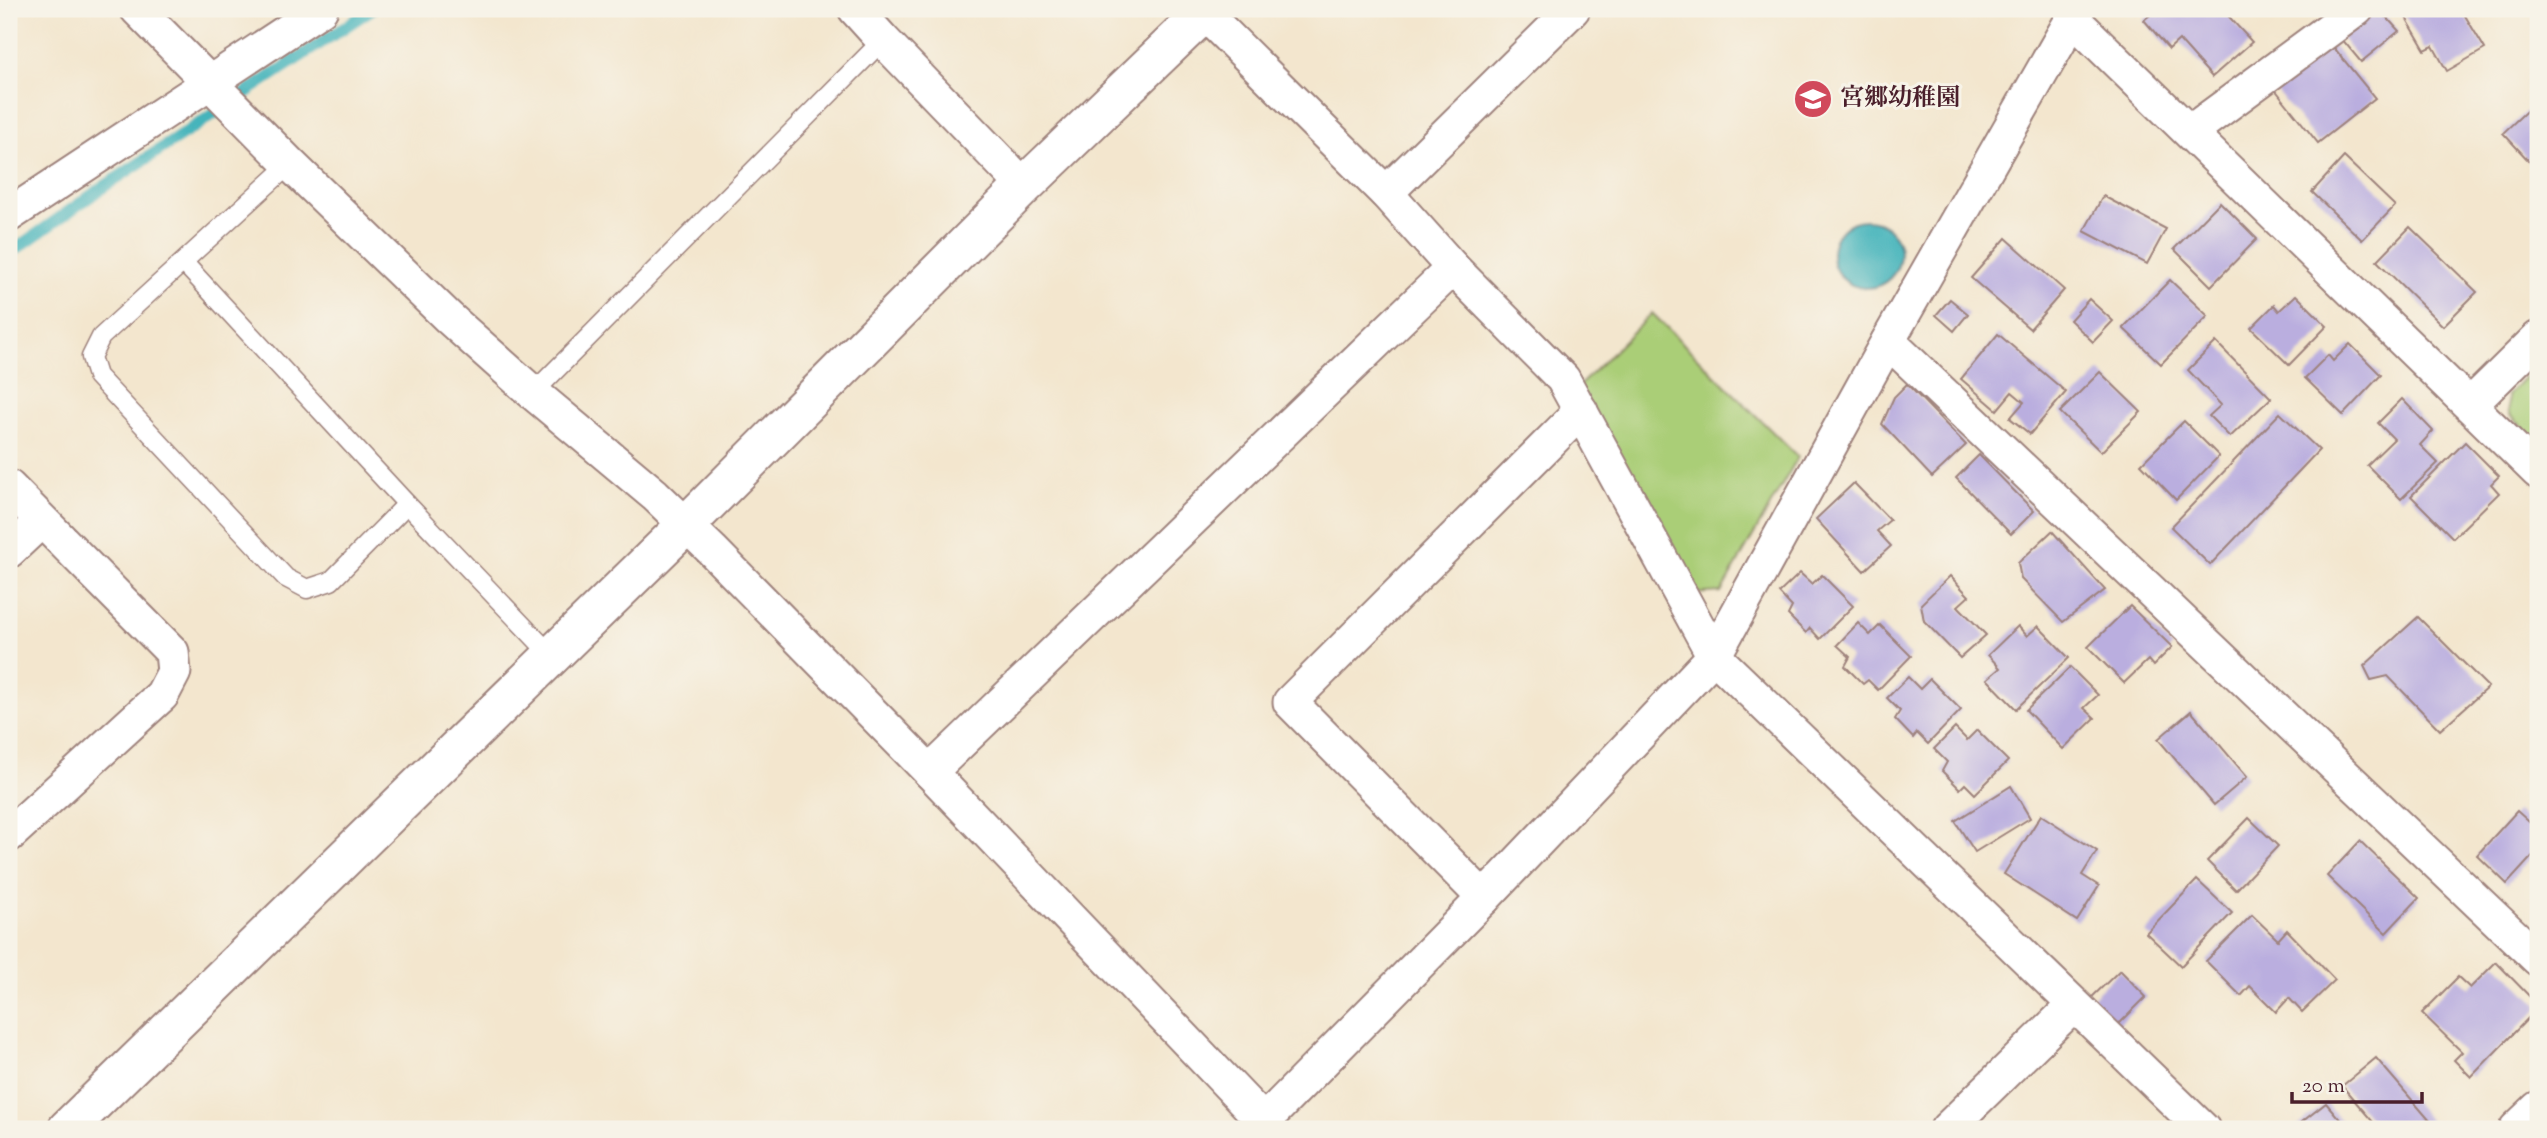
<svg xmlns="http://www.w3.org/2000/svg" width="2547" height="1138" viewBox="0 0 2547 1138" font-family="'Sorts Mill Goudy','Noto Serif JP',serif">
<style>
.green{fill:#aace77;stroke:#7a7651;stroke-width:2}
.water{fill:#44b4bb;stroke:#476a73;stroke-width:2}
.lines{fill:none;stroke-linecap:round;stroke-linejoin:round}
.stream{stroke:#44b4bb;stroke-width:12}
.building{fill:#baaedf}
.service-casing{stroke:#9e827c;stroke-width:21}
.minor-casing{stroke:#9e827c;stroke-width:37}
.tertiary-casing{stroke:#9e827c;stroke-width:42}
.service{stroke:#fff;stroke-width:18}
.minor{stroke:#fff;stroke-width:33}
.tertiary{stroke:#fff;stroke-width:38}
.labels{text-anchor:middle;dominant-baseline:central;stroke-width:6;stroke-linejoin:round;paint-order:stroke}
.poi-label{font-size:24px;font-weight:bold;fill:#4a1f2b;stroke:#f7f3e8;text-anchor:start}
</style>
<rect width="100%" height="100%" fill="#f7f3e8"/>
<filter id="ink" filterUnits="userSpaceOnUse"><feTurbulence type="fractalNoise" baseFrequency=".0143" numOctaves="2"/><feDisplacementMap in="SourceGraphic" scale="14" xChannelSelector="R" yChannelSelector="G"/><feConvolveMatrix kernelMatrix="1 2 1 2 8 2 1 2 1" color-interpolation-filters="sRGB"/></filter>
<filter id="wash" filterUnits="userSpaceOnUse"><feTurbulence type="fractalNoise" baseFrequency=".00686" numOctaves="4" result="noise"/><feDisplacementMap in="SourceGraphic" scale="28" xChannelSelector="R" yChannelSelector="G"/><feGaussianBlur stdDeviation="1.57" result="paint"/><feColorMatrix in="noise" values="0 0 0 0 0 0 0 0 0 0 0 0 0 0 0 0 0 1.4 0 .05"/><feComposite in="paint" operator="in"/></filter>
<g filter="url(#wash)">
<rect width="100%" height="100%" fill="#f3e6ce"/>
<g class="green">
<polygon points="1652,313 1798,457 1721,592 1693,594 1579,386"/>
<polygon points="2538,363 2538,442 2509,414 2508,395"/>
</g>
<circle class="water" cx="1866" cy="254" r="34"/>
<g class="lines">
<polyline class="stream" points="9,254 99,190 372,9"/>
</g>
<g id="blocks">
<g class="building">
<polygon points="2157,9 2222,9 2252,42 2212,77 2179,40 2169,49 2144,20"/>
<polygon points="2379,9 2399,31 2361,62 2341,38"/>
<polygon points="2401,9 2461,9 2485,49 2447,71 2433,46 2425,50"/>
<polygon points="2331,44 2375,98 2318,143 2274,88"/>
<polygon points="2538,100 2538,155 2530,162 2503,133"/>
<polygon points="2344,157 2395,206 2362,240 2312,192"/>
<polygon points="2103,196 2166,229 2147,264 2084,231"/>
<polygon points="2220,202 2257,239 2211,286 2174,249"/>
<polygon points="2410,227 2477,292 2443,326 2377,261"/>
<polygon points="2006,238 2064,290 2030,329 1971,278"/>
<polygon points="2170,280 2208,316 2161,364 2123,328"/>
<polygon points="2296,295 2327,326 2289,365 2251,328 2274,305 2279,311"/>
<polygon points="1950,299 1968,314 1954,331 1936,315"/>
<polygon points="2089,299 2113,321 2093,342 2070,320"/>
<polygon points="1998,334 2066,392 2030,434 2010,418 2024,402 2012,392 1997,410 1961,379"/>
<polygon points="2216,342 2271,398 2230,437 2209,416 2221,405 2188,370"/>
<polygon points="2350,344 2381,375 2343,415 2305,378 2328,355 2333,361"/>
<polygon points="2100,372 2141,412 2101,452 2060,412"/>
<polygon points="1907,384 1966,445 1932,477 1882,424 1894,397"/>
<polygon points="2402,399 2433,431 2420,445 2438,463 2401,499 2367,465 2394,439 2378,423"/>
<polygon points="2280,413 2319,450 2210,565 2171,527"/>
<polygon points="2184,421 2219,456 2176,500 2141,464"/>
<polygon points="2465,442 2499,476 2491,484 2499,493 2453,538 2411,496"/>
<polygon points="1979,455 2034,511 2011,534 1956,478"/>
<polygon points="1854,483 1890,520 1877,531 1891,546 1864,571 1816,519"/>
<polygon points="2052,531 2105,590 2063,622 2021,579 2018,563"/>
<polygon points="1800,573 1812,584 1822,575 1853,606 1820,639 1810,628 1806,633 1788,615 1792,607 1779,593"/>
<polygon points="1950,576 1969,596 1958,606 1986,635 1960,658 1924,621 1921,604"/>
<polygon points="2130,606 2172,647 2153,666 2148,660 2124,683 2088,647"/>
<polygon points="2418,617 2488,687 2440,730 2388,676 2371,680 2364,666"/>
<polygon points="1858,623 1870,635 1880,625 1911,656 1878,690 1868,680 1863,684 1845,666 1850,657 1837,645"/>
<polygon points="2018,626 2027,636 2038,626 2069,658 2016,709 1987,679 2000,668 1988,655"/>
<polygon points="2070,667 2098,695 2084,708 2095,718 2063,749 2026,710"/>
<polygon points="1908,677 1920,689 1930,679 1961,710 1928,744 1917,733 1913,738 1895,719 1900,711 1887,698"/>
<polygon points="2191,711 2247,777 2214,805 2158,739"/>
<polygon points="1955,728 1967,740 1977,730 2008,761 1975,794 1965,784 1960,789 1942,771 1947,762 1934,749"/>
<polygon points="2011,786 2030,818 1975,852 1955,821"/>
<polygon points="2517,811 2538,830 2538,850 2507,884 2477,855"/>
<polygon points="2041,815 2097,851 2082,875 2099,886 2077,921 2004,874"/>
<polygon points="2249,818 2278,846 2236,890 2207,861"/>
<polygon points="2360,841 2419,898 2386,933 2327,876"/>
<polygon points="2197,880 2232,913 2181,966 2146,933"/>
<polygon points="2252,915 2278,940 2287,930 2335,980 2302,1012 2289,998 2276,1012 2250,986 2241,996 2206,961"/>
<polygon points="2496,962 2538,1005 2538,1008 2471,1077 2454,1060 2462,1052 2422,1013 2458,977 2470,988"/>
<polygon points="2120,970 2146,997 2115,1028 2088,1001"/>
<polygon points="2376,1058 2431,1122 2423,1129 2379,1129 2342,1086"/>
<polygon points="2326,1103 2348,1129 2293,1129"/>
</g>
</g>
</g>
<g filter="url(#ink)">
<use href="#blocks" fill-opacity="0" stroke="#9e827c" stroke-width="2"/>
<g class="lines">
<defs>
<g id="service">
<polyline points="290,164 101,337 91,357 97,376 286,578 307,589 331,581 407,504"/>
<polyline points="184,263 407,504 551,655"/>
<polyline points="533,393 883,40"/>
</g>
<g id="minor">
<polyline points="137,9 290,164 449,318 533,393 655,495 712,550 930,772 1271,1129"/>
<polyline points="855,9 883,40 1024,186"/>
<polyline points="1204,13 1386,193 1453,268 1563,379 1714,656 2203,1129"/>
<polyline points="2072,18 2538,472"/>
<polyline points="2190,132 2357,9"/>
<polyline points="1386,193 1573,9"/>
<polyline points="9,215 321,9"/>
<polyline points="1888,341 2538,959"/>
<polyline points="2470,405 2538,338"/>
<polyline points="9,487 172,652 174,672 162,695 9,835"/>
<polyline points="9,551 41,521"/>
<polyline points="930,772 1453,268"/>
<polyline points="1484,898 1290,702 1581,411"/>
<polyline points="1264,1121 1484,898 1714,656 1888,341 2078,9"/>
<polyline points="1947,1129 2074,1005"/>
<polyline points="2516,1129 2538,1108"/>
</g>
<polyline id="tertiary" points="67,1129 686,525 1024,186 1208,9"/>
</defs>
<use href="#service" class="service-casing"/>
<use href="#minor" class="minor-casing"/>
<use href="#tertiary" class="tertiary-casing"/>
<use href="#service" class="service"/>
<use href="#minor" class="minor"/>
<use href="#tertiary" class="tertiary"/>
</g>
</g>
<defs>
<symbol id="school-disc" viewBox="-11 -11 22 22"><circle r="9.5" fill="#d1495b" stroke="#f7f3e8"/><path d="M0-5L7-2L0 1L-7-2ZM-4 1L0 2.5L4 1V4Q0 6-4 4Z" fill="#fff"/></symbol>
</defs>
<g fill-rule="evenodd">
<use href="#school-disc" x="1791" y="77" width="44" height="44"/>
</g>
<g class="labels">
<g class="poi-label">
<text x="1840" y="99">宮郷幼稚園</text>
</g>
</g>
<rect width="2547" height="1138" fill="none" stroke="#f7f3e8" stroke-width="35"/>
<path d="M2292 1092v10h130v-10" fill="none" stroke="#4a1f2b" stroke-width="3.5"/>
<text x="2302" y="1092" font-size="21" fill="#4a1f2b" stroke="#f7f3e8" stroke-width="5" paint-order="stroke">20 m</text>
</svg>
